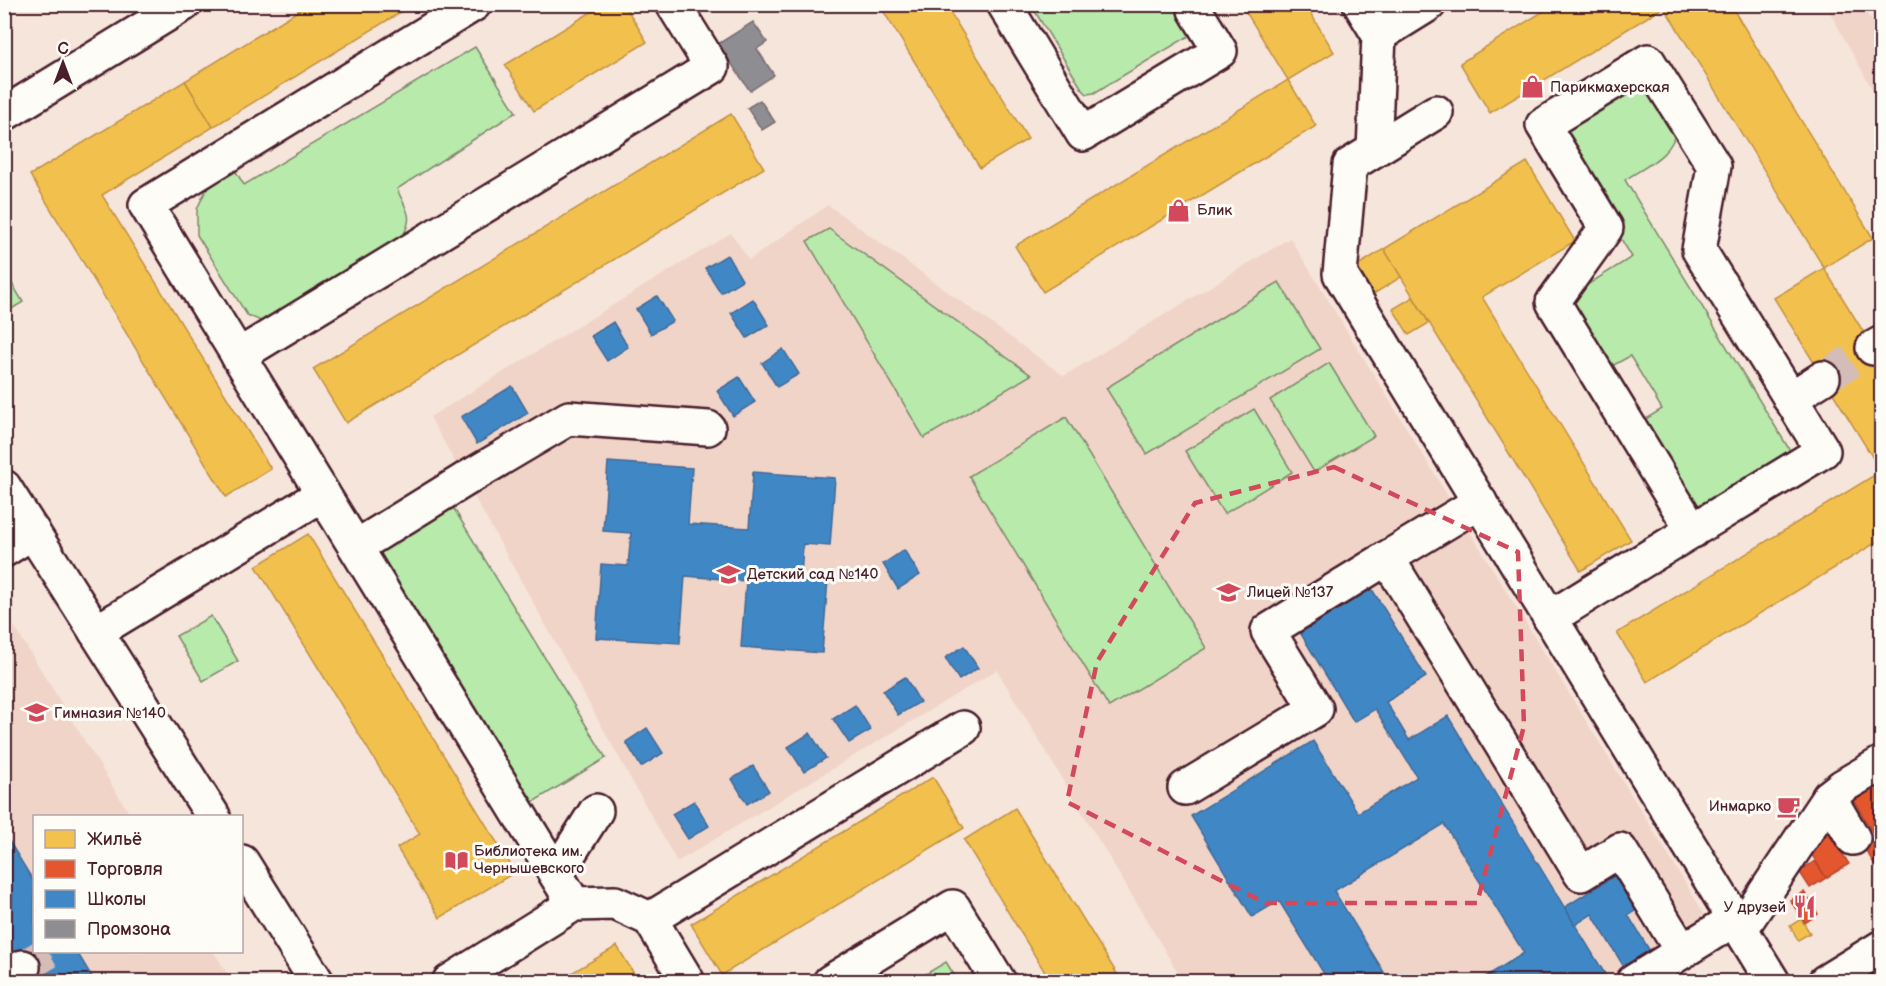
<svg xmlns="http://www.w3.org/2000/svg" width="1886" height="986" viewBox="0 0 1886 986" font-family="'Balsamiq Sans',sans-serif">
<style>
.built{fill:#f1d4c8}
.green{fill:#b7eaab;stroke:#80846b;stroke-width:1.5}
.homes{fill:#f2c14e;stroke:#c09044;stroke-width:1.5}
.shops{fill:#e4572e;stroke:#b6462d;stroke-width:1.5}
.schools{fill:#3f88c5;stroke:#426897;stroke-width:1.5}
.industry{fill:#8d8d92;stroke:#796c73;stroke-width:1.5}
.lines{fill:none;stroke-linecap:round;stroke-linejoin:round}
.minor-tunnel{stroke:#d4bdb8;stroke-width:33;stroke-dasharray:33 16;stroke-linecap:butt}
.minor-casing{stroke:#4a1f2b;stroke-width:38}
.minor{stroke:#fdfcf7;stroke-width:33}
.marked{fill:none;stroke:#d1495b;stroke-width:4.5;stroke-dasharray:12 8;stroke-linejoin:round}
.labels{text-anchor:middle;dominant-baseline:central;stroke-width:6;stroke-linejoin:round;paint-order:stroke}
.poi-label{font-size:15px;fill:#4a1f2b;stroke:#fdfcf7;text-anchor:start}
</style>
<rect width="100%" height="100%" fill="#f6e5db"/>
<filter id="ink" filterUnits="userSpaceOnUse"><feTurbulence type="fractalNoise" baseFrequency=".0167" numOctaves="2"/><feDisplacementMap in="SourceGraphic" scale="12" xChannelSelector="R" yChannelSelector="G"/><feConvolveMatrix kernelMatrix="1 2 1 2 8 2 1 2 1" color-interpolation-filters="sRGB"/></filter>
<g filter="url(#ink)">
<g class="built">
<polygon points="1840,5 1859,5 1874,23 1881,28 1881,105 1829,11"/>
<polygon points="828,205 1064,376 1290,238 1724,946 1665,981 1183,981 997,670 677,862 430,417 731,233 749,260"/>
<polygon points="4,610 131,816 34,816 34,952 214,952 232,981 5,981"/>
</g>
<g class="green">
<polygon points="1031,5 1185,5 1194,33 1094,93 1087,94 1082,89"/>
<path d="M 475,47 L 516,112 L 397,189 C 408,214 415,215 400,242 L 263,322 L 247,315 L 197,235 L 197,209 L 206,190 L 235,170 L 244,185 Z"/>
<path d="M 1636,84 L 1649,87 C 1654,95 1673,120 1675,127 C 1679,152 1641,169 1625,180 L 1789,449 L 1788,459 L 1696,511 L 1644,420 L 1662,409 L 1630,356 L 1612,366 L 1607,366 L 1572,304 L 1582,288 L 1632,257 L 1563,143 L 1565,123 Z"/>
<polygon points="829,229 1031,375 924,438 807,241"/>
<polygon points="5,272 23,302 5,313 4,313"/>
<polygon points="1279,282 1320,349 1147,454 1106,388"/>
<polygon points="1329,363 1374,436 1314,472 1270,400"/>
<polygon points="1254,409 1292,472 1224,514 1185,451"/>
<polygon points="1066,417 1206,648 1109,707 969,476"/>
<polygon points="451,504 606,758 533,802 378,549"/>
<polygon points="211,616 238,661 203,681 176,636"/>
<polygon points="946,962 958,981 914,981"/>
</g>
<g class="homes">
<polygon points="309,4 414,4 213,127 185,81"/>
<polygon points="604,4 624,4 647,42 534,111 505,65"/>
<polygon points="879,4 945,4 1028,139 980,168"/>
<polygon points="1241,4 1305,4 1334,52 1288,80"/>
<polygon points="1555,4 1662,4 1664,7 1490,113 1460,63"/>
<polygon points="1668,4 1730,4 1873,238 1824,268 1664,7"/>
<polygon points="1288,80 1316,126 1043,292 1015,246"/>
<polygon points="185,81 213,127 102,195 271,469 226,497 30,175"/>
<polygon points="731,114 764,168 346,423 313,369"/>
<polygon points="1527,162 1575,241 1482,297 1631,540 1581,571 1384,249"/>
<polygon points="1384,249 1401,277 1372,295 1355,267"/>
<polygon points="1824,268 1882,362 1881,471 1774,298"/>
<polygon points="1413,297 1429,323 1409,335 1393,309"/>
<polygon points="1881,471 1882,539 1647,682 1617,633"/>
<polygon points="308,534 515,872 440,918 397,848 420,834 256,566"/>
<polygon points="933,777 964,828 722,975 691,924"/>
<polygon points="1015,808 1122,982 1051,982 964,840"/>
<polygon points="1801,919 1810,933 1798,940 1790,926"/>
<polygon points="617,946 639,982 571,982 568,975"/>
</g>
<g class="shops">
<polygon points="1882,776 1882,876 1863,846 1876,838 1850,794"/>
<polygon points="1786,798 1797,804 1791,815 1780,809"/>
<polygon points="1828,831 1849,864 1826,878 1806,845"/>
<polygon points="1815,861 1826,878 1810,888 1799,871"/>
<polygon points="1804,892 1818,914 1805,923 1790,900"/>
</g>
<g class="schools">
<polygon points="727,255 742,280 721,293 705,268"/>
<polygon points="657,296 673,321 651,334 636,309"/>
<polygon points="753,299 769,325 747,338 731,313"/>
<polygon points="613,322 628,347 607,361 591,336"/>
<polygon points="783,349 799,374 777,387 762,363"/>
<polygon points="739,377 755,402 733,416 717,391"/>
<polygon points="512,386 528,413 477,444 461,417"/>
<polygon points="608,462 692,468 688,524 749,528 753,472 835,478 830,546 803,544 801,578 828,580 822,653 741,647 746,581 685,576 680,643 596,638 601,564 628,566 631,533 603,531"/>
<polygon points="904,550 920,575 898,589 883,564"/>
<polygon points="1370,586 1426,677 1386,702 1409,740 1448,716 1605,974 1593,982 1477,982 1524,953 1444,824 1334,891 1390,982 1329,982 1279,901 1252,917 1191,816 1313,741 1358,813 1417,777 1375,709 1354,722 1298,629"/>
<polygon points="964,646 978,668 959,680 945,658"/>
<polygon points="905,677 920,702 898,715 883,691"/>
<polygon points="855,705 871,730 849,743 833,719"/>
<polygon points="647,728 663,753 641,767 626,742"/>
<polygon points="810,733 826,758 804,772 788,747"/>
<polygon points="753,766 769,791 747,804 732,779"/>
<polygon points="694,801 709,826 688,839 672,814"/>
<polygon points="4,833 34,882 34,952 77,952 95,982 32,982 4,937"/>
<polygon points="1619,873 1640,908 1628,915 1653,956 1627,972 1592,914 1575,925 1565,907"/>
</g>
<g class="industry">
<polygon points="753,22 767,42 757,49 774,75 750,91 718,44"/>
<polygon points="760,100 775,122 762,130 747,108"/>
</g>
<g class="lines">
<g class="minor-tunnel">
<polyline points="1823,378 1873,348"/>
<polyline points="23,967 49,952"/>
</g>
<defs>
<g id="minor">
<polyline points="474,4 146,205 574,904"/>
<polyline points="1004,4 1083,134 1220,51 1195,10"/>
<polyline points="1360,4 1379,35 1374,150"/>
<polyline points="1379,35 1429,4"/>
<polyline points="1436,112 1350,165 1340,274 1773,982"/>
<polyline points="4,114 184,4"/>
<polyline points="1873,348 1882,343"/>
<polyline points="238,356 712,67 673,4"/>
<polyline points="1790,399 1823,378"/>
<polyline points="4,487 213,816"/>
<polyline points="1480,502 1387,558 1581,874 1620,850 1682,951"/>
<polyline points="356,547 466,479 569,418 708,428"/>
<polyline points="4,550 33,532"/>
<path d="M 1550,618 C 1641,561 1732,507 1823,451 L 1699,250 L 1714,166 L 1648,61 L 1543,125 L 1606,228 L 1553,302 L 1693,531"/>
<polyline points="96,632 323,494"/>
<polyline points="1185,788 1316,709 1268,631 1387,558"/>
<polyline points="1829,797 1853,838"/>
<polyline points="242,862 317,982"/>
<polyline points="556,874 596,811"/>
<polyline points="650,919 963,728"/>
<polyline points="1741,929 1829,797 1843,786 1882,763"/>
<polyline points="4,979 23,967"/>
<polyline points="449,982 574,904 615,903 650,919 688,982"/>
<polyline points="830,982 953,907 999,982"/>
<polyline points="1633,982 1735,919"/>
<polyline points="1825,982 1882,947"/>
</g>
</defs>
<use href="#minor" class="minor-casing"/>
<use href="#minor" class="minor"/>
</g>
</g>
<path class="marked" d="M 1334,467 L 1518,552 L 1524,726 L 1477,903 L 1265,903 L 1067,802 L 1097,662 L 1195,503 Z"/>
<defs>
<symbol id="shop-bare" viewBox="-9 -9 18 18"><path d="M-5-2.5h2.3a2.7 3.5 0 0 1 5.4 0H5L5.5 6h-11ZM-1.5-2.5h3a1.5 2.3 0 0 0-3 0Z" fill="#d1495b" stroke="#fdfcf7" stroke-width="2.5" paint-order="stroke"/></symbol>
<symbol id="school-bare" viewBox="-9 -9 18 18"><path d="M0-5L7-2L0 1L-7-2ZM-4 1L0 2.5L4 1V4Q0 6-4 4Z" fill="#d1495b" stroke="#fdfcf7" stroke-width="2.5" paint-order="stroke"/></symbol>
<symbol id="cafe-bare" viewBox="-9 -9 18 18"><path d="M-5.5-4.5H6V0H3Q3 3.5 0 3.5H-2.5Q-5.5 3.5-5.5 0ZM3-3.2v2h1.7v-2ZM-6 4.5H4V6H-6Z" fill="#d1495b" stroke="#fdfcf7" stroke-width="2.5" paint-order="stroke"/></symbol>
<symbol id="library-bare" viewBox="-9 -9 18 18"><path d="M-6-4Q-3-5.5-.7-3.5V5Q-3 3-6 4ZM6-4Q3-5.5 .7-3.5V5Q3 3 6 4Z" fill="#d1495b" stroke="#fdfcf7" stroke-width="2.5" paint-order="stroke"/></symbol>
<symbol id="restaurant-bare" viewBox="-9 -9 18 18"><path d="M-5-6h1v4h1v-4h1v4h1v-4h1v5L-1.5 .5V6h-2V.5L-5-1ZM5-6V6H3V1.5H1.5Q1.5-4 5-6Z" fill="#d1495b" stroke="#fdfcf7" stroke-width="2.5" paint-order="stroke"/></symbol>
</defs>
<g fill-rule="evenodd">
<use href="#shop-bare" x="1516" y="70" width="33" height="33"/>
<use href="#shop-bare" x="1162" y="194" width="33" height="33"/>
<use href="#school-bare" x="712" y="558" width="33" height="33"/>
<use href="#school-bare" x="1212" y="576" width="33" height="33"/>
<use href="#school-bare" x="20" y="696" width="33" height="33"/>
<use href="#cafe-bare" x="1772" y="790" width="33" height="33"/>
<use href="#library-bare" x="440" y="844" width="33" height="33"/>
<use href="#restaurant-bare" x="1788" y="890" width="33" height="33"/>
</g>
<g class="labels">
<g class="poi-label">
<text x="1550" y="87">Парикмахерская</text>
<text x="1197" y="210">Блик</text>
<text x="747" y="574">Детский сад №140</text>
<text x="1247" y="592">Лицей №137</text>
<text x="54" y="713">Гимназия №140</text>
<text x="1771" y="806" text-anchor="end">Инмарко</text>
<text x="474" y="851">Библиотека им.<tspan x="474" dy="17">Чернышевского</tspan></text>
<text x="1786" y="907" text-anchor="end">У друзей</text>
</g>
</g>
<rect width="1886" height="986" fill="none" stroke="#fdfcf7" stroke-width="24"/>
<rect x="12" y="12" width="1862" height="962" fill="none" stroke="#4a1f2b" stroke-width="2" filter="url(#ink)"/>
<rect x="33" y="815" width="210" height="138" fill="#fdfcf7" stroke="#b5a4a5" stroke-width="1.5"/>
<rect x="45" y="830" width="30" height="18" fill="#f2c14e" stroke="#b5a4a5" stroke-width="1.5"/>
<text x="87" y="845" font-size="18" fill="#4a1f2b">Жильё</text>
<rect x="45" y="860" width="30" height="18" fill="#e4572e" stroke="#b5a4a5" stroke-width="1.5"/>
<text x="87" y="875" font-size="18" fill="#4a1f2b">Торговля</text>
<rect x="45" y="890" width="30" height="18" fill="#3f88c5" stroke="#b5a4a5" stroke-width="1.5"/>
<text x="87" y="905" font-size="18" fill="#4a1f2b">Школы</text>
<rect x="45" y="920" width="30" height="18" fill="#8d8d92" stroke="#b5a4a5" stroke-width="1.5"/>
<text x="87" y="935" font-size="18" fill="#4a1f2b">Промзона</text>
<g transform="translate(63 63)" stroke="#fdfcf7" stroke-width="4.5" paint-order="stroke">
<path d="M0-4.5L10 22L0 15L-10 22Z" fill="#4a1f2b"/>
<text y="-9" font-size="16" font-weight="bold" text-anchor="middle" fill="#4a1f2b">С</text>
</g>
</svg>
